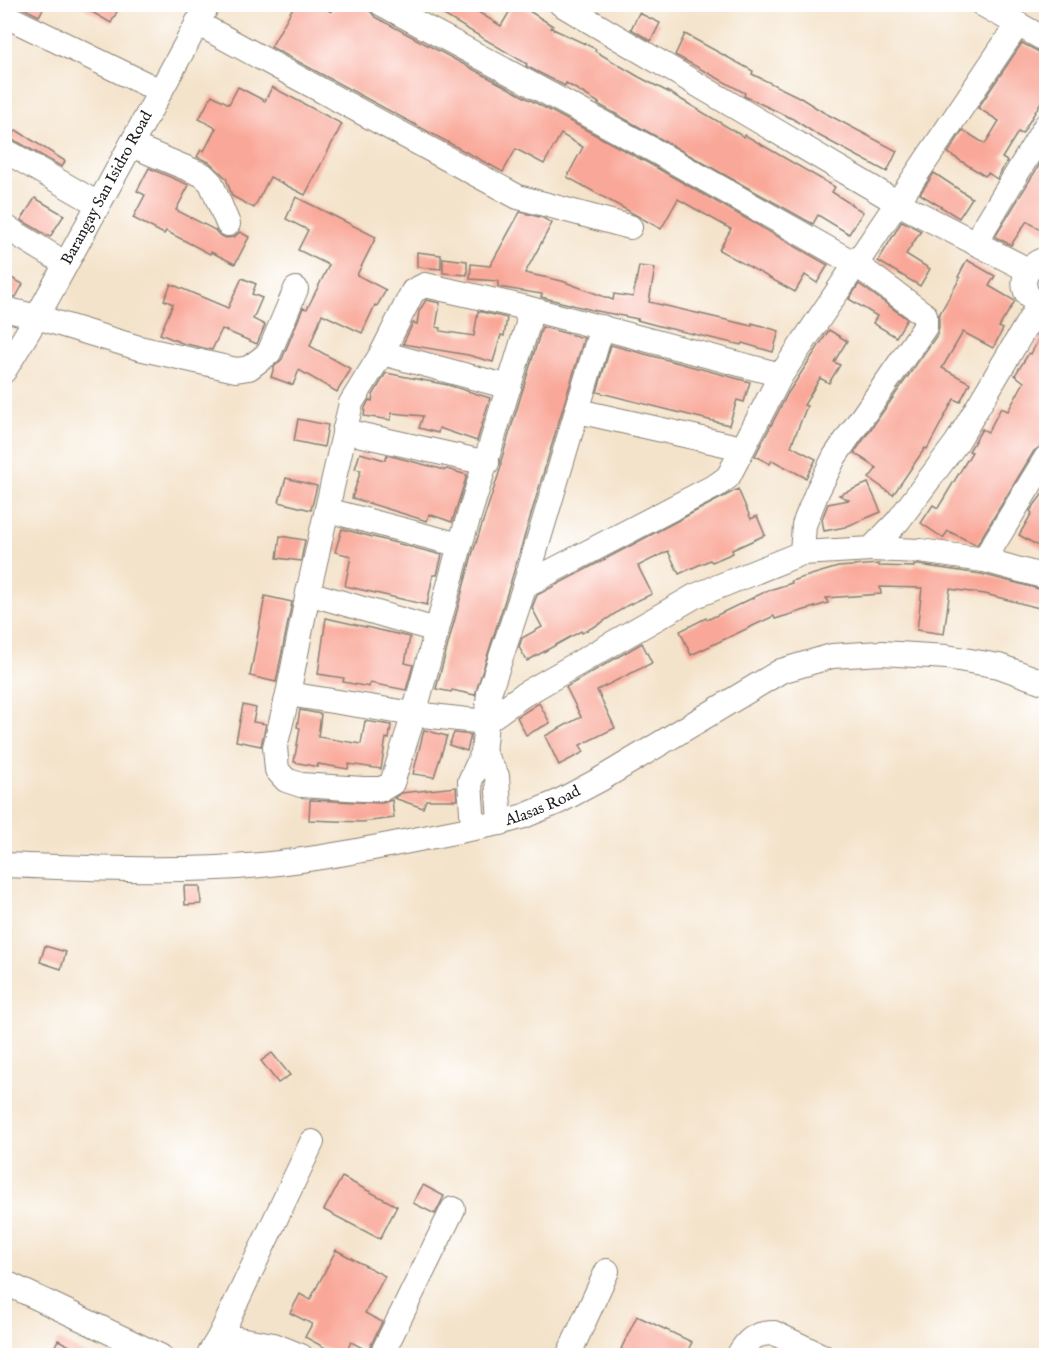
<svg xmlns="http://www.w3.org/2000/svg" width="1051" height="1360" viewBox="0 0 1051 1360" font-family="'IM FELL English',serif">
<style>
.building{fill:#f9a798}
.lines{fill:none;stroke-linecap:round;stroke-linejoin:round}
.minor-casing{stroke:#888074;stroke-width:26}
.minor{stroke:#fff;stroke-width:24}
.labels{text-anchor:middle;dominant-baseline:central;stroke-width:4.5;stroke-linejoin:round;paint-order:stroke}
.street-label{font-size:16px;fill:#1c1c1c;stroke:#fff}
</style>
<rect width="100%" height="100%" fill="#fff"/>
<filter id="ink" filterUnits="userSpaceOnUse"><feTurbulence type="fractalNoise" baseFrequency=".0167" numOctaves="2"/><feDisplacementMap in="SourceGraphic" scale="12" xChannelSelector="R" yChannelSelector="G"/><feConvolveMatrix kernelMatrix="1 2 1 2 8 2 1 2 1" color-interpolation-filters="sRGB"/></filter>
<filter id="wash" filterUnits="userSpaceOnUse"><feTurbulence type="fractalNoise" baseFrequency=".008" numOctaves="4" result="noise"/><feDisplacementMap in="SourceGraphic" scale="24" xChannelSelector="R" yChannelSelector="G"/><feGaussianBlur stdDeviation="1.35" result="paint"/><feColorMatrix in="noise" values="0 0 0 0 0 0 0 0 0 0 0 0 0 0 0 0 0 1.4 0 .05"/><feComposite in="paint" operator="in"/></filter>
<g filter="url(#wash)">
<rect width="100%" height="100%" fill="#f4e3cb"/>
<g id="blocks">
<g class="building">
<polygon points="15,4 46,4 39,16"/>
<polygon points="78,4 121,4 111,23"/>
<polygon points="295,4 318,4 331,12 335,4 368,4 370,11 375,17 648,163 828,265 817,283 805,275 795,292 719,250 731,229 678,199 661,229 567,177 583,147 561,134 544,164 516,149 503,172 271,47"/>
<polygon points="425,4 465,4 501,26 514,4 518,4 553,26 551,28 596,49 595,51 639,77 672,94 744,137 745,135 835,187 832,192 863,212 849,234 818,215 813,224 598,104 599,103 566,83 565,86 526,66 527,64"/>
<polygon points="639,13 660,23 651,41 631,29"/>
<polygon points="685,34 753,71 752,74 799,97 823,112 897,151 887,172 816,134 793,119 744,96 745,93 675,55"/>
<polygon points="1022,43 1047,56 1047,92 1022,134 1018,132 1002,158 1007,161 997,179 988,173 985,176 948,153 963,130 985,144 999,121 978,108"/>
<polygon points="238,87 265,101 272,87 342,124 305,195 270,177 254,208 232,196 226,178 221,173 209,162 197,157 201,150 204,151 216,128 199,119 212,95 229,104"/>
<polygon points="16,130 65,161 62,167 18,142 10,140"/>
<polygon points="1047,152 1047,234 1027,221 1011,245 995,237"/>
<polygon points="149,168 189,185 176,210 215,230 219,235 226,238 234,237 240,232 249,237 235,264 211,252 210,254 166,231 164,234 133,218 145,195 137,191"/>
<polygon points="934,173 972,198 959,218 920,194"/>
<polygon points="296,197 376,237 357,275 386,290 377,306 375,305 362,333 322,314 310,346 351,369 337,392 299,370 293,385 271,377 274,367 282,359 303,308 307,309 329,265 298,250 308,230 286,219"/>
<polygon points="35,198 64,215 50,237 21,220"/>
<polygon points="520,212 543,218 552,223 525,273 562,281 613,300 614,294 633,297 639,266 655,268 649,302 752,326 752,323 779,331 773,352 742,343 741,345 663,327 637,320 638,319 592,310 541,297 542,294 498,287 498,281 470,279 471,264 490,266"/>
<polygon points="902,221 921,231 906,254 930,269 920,286 878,261"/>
<polygon points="417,252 441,255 441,269 417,267"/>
<polygon points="443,258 467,261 467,275 443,273"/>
<polygon points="967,260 995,276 989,286 1015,301 999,327 1003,329 993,348 963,332 942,368 970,383 960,402 954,399 927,449 925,448 893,495 869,478 877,468 854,453 937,335 939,327 939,315 960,278 958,277"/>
<polygon points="4,274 23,284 16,297 4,295"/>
<polygon points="242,278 256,284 252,294 262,298 253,319 265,325 257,344 222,329 212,350 182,343 160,334 173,304 164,300 171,284 228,308"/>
<polygon points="859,284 907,319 896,337 873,323 877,316 849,299"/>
<polygon points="426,300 440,303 436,327 441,328 440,331 474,336 478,311 507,318 504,336 501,335 493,362 468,355 403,344 413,323 417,324 419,311"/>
<polygon points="1047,322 1047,442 1034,451 977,545 948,531 943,538 921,523 933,505 938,508 972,452 969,451 982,429 988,432 1001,408 1008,411 1024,382 1015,375 1029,353 1031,354"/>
<polygon points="542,327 584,338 511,581 475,695 452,690 451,692 436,689 472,555 501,467 501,461"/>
<polygon points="829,330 847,341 834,362 840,365 829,383 820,378 804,405 807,406 791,446 816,459 806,478 772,460 770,464 755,456 788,393"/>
<polygon points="611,345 750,382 744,402 737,400 729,425 597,392"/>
<polygon points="386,373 448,385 490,398 477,441 439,428 438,433 419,428 423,416 392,413 391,420 364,416 365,408 369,400 372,401 373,395"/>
<polygon points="298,419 328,425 324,447 294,441"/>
<polygon points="360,453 385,460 387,455 445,470 447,469 467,475 452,522 429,514 427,521 352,498 361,470 355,469"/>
<polygon points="286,478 317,486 311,510 279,502"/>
<polygon points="868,483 881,512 845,527 824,531 822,519 828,504 849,500 839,495"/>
<polygon points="1047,488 1047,551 1019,535 1032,513 1030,511"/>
<polygon points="738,489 751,519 757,516 765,535 732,550 733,553 712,562 710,560 679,574 668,551 638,566 652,594 628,605 601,623 582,633 581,631 527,661 519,647 522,638 542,627 532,608 537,595"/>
<polygon points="342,529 442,555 437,575 433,575 427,605 345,586 351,556 335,552"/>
<polygon points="280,536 305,540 301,561 277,558"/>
<polygon points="879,564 879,566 914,567 914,565 919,565 981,574 1047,591 1047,610 985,594 950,589 944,634 917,630 922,588 880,587 881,594 826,598 828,603 775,619 774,616 691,655 680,631 706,618 707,620 769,590 792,583 791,581 838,567"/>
<polygon points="265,596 292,602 276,682 250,676"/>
<polygon points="326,618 410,637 405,663 413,665 406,690 370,683 369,687 343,682 344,678 318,674"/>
<polygon points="642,643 652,663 597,690 615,728 580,745 584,752 559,765 545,736 581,717 566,687"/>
<polygon points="539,703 550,723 526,735 517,717"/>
<polygon points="243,705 256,708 253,722 266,724 261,746 236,741"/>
<polygon points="300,710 321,714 318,737 361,744 365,721 391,725 389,739 386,738 381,769 349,764 348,769 318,764 318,767 294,762 300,728 297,727"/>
<polygon points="424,730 447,736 434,777 413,774"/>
<polygon points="454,733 471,735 467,751 449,745"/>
<polygon points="456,787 457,800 426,800 423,808 394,798 401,793"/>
<polygon points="310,800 382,803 392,800 394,818 362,822 309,820"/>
<polygon points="184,886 200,886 201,904 185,905"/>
<polygon points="45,946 66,952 61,969 40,962"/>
<polygon points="272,1053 290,1075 278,1083 261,1061"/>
<polygon points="342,1177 397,1206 380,1239 324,1210"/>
<polygon points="423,1185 444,1196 435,1214 413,1203"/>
<polygon points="336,1250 385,1276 365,1313 382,1322 368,1351 351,1342 344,1356 340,1356 305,1337 312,1324 290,1313 300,1294 310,1300"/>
<polygon points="637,1316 692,1342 685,1356 635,1356 621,1349"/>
<polygon points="58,1340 89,1356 50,1356"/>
</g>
</g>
</g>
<g filter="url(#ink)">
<use href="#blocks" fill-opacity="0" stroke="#888074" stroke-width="1.5"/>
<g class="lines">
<defs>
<g id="minor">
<polyline points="382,4 655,151 857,265 925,315 925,327 835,456 817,492 804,525 802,553"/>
<polyline points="561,4 898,203 1028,270"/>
<polyline points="982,4 1046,40"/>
<polyline points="6,16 160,91"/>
<polyline points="197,23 518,197 630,227"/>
<polyline points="131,145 203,175 211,183 228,224"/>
<polyline points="11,154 98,204"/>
<polyline points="4,226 66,264"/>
<polyline points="975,243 1046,125"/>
<path d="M 1046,259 C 1018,266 1016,300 1046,305"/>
<polyline points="527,308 528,324 460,545 414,714 392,783 382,789 363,789 301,785 286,780 277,770 275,747 288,694 308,593 351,403 382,353 413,291 425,285 527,308 781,375"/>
<polyline points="4,309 37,317 139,348 236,370 249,368 269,353 296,289"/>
<polyline points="382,353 509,387"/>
<path id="s1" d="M 4,371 L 37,317 L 208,4"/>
<polyline points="578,411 742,448"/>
<polyline points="344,431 487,463"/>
<polyline points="327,510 460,545"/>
<polyline points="871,549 920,551 984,560 1046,577"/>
<polyline points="984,560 1046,458"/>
<polyline points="525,585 717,485 728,477 781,375 1018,24"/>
<polyline points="308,593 436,630"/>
<polyline points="288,694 414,714 485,722 523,695 695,596 802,553 871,549 898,521 957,442 1039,304"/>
<polyline points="483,753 497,776 500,823"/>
<polyline points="473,828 470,781 483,753 489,693 525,585 602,327"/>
<path id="s2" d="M 4,865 C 90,868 175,873 261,865 C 341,857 421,838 500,823 L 524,816 L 558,802 L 601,779 L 781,671 L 832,656 L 881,653 L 947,657 L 999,666 L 1046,683"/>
<polyline points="4,1282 160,1356"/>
<polyline points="220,1336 312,1142"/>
<polyline points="208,1356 220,1336 274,1345 301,1356"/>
<polyline points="381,1356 453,1209"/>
<polyline points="568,1356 607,1271"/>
<path d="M 738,1356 C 747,1340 755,1333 774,1333 L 822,1356"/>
</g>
</defs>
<use href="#minor" class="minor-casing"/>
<use href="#minor" class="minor"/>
</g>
</g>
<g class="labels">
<g class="street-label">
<text stroke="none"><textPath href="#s1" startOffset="210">Barangay San Isidro Road</textPath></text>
<text stroke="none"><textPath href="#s2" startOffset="546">Alasas Road</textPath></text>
</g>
</g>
<rect width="1051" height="1360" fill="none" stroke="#fff" stroke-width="24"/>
</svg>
